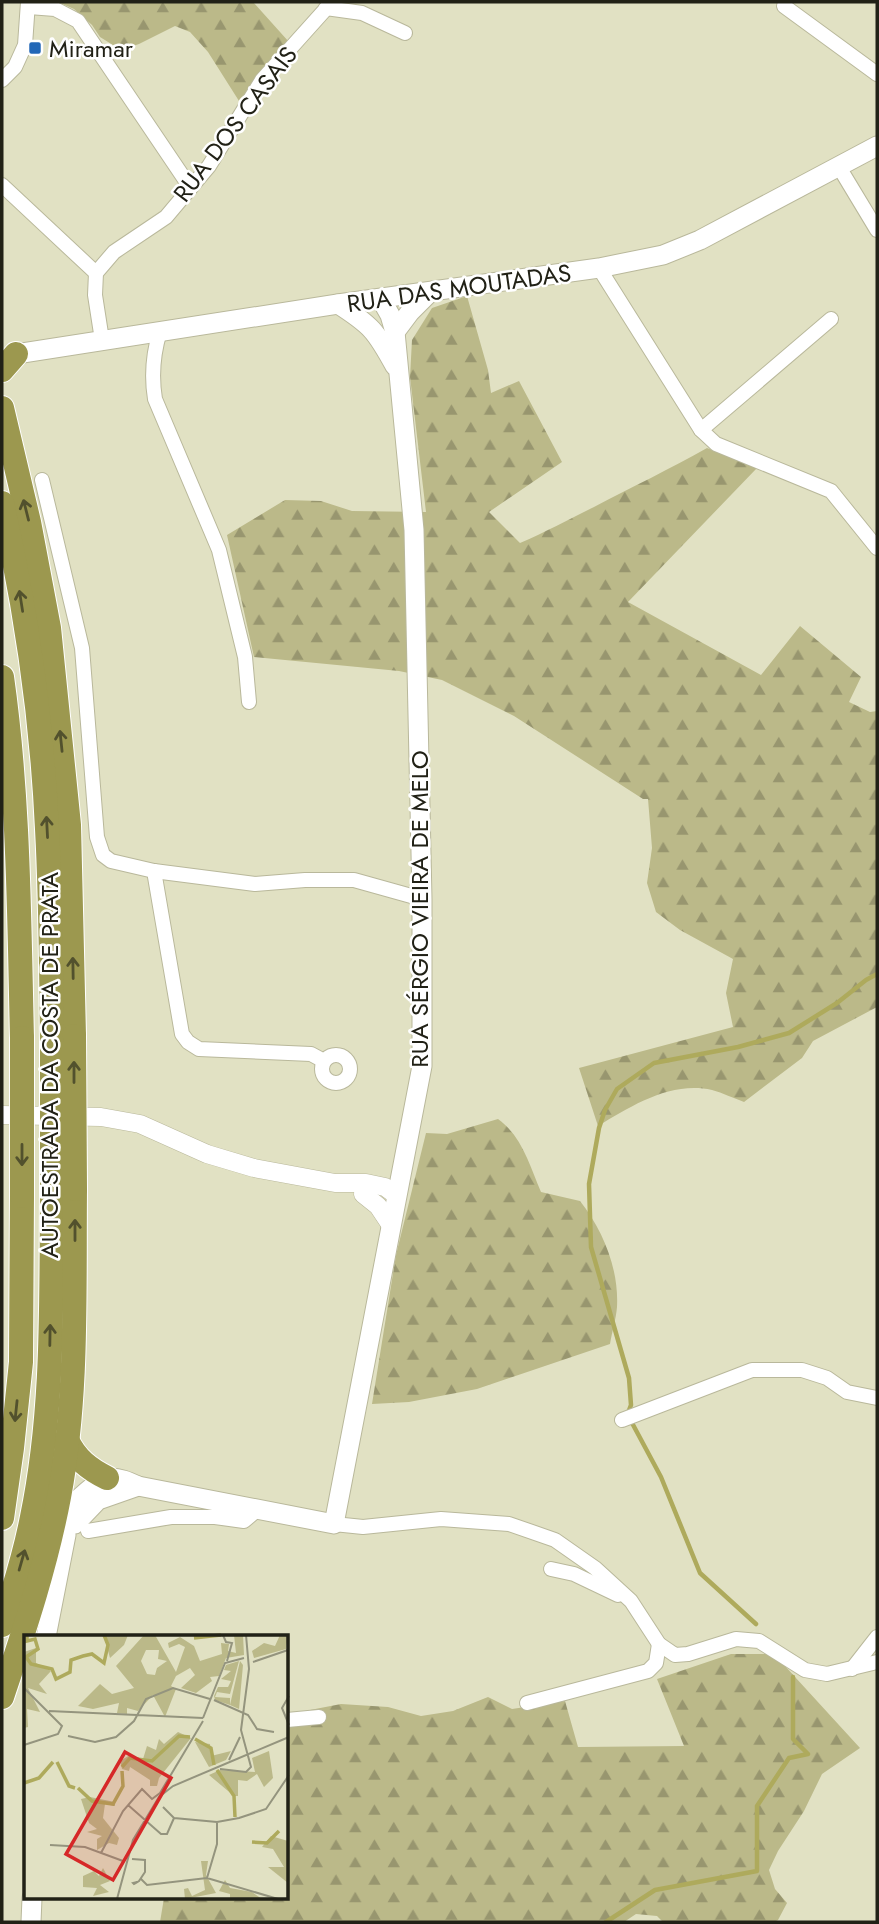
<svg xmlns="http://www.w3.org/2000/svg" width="879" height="1924" viewBox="0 0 879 1924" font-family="Jost,sans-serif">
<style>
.forest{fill:url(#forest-firs)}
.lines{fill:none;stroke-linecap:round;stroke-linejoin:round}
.stream{stroke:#aeaa5c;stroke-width:4.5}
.minor-casing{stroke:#b9b89b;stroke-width:16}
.tertiary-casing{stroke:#b9b89b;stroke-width:19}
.secondary-casing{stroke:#b9b89b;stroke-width:21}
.motorway-casing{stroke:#fff;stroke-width:26}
.minor{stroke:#fff;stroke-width:14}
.tertiary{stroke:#fff;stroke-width:18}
.secondary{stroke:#fff;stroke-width:19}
.motorway{stroke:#9c984f;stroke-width:24}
.motorway-bridge-casing{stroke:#fff;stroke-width:26;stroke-linecap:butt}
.motorway-bridge{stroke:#9c984f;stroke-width:24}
.oneway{stroke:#52512d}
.poi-dot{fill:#2267b7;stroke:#fff;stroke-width:2.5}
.labels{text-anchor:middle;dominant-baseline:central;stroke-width:5;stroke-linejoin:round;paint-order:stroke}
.poi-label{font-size:24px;fill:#212116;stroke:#fff;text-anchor:start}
.street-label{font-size:24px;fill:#212116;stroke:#fff}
.inset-river{fill:none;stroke:#aeaa5c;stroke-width:3.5}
.inset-road{fill:none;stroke:#94947e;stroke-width:2}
.view{fill:#d62828;fill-opacity:0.15;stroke:#d62828;stroke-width:3.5}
.inset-edge{fill:none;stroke:#212116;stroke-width:3.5}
</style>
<defs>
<pattern id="forest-firs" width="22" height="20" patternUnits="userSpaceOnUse" patternTransform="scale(1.75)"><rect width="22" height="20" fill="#bbb989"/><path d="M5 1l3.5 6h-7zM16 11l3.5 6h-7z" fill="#98966f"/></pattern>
</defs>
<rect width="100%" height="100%" fill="#e1e1c3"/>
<g class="forest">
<polygon points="58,2 253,2 289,42 239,101 208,52 190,32 175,26 139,44 121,50 100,37 92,25 74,9"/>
<path d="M 467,296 L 488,370 L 491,393 L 519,381 L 562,462 L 489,512 L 520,543 C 546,532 569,519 594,507 C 632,487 670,469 707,448 L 757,468 L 628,602 L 761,675 L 800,626 L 861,677 L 849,702 L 870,712 L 877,711 L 877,1007 L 813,1041 L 802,1058 L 744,1102 C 733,1098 723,1093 712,1090 C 670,1081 632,1106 598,1126 L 579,1068 L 733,1027 L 726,993 L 733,959 L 680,930 L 656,912 L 647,883 L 652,848 L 648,799 L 643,799 L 514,716 L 442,680 L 399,671 L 254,657 L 227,535 L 285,500 L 321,501 L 352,511 L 426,512 L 410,377 L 412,340 L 432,308 Z"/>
<path d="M 498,1119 C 522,1136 530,1166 541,1192 L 580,1201 C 603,1230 619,1269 617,1307 C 616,1319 612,1332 610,1344 L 477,1389 L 409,1402 L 372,1404 L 396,1255 L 426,1133 L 447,1134 Z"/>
<polygon points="731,1654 774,1654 860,1748 822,1774 804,1811 778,1851 769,1870 775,1889 787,1903 778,1920 774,1922 663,1922 657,1916 636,1914 624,1922 160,1922 164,1898 287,1898 287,1712 291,1721 310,1710 341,1704 388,1707 421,1716 453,1711 488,1697 512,1709 565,1701 578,1747 684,1746 657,1679"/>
</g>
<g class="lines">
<g class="stream">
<polyline points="628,1413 631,1405 629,1378 591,1247 589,1184 599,1128 605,1110 617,1089 654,1063 738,1047 789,1033 837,1003 866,980 877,974"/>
<polyline points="631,1421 661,1477 700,1573 756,1624"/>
<polyline points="606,1922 655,1890 757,1871 757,1806 789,1758 808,1754 793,1739 793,1677"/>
</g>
<defs>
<g id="minor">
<polyline points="784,6 877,74"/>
<polyline points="29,7 55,9 78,21 190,187"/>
<polyline points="326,8 362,13 405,33"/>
<polyline points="2,80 15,67 25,45 28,2"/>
<polyline points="839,167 877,230"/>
<polyline points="2,185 96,273"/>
<polyline points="599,268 701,430 716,444 831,491 877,548"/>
<path d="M 160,331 C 153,354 151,375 155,399 L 219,550 L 245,657 L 249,702"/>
<polyline points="102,340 95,295 96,273 114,252 166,217 209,166 262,80 332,2"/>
<polyline points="701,430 831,319"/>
<polyline points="42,480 82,648 97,837 103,855 111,861 154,871 255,884 305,880 354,880 422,899"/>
<polyline points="154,871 182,1034 188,1042 199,1049 311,1054 324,1061"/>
<circle cx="336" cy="1069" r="14"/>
<polyline points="622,1420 752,1370 802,1370 827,1378 847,1392 877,1398"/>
<polyline points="334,1524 363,1527 441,1519 509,1524 555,1540 595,1568 631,1601 659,1644 675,1655 688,1654 736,1639 759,1641 805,1670 827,1674 877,1662"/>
<polyline points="88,1531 171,1517 215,1517 244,1521 258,1509"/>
<polyline points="551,1569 574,1574 618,1595"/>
<polyline points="852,1669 877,1637"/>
<polyline points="527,1703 648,1671 656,1663 659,1644"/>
<polyline points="287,1720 319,1717"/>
</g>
<g id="tertiary">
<polyline points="2,1115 101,1117 140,1124 207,1154 254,1168 335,1183 366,1183 385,1187 396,1195"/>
<polyline points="363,1194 378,1206 390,1224"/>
</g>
<g id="secondary">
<path d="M 338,304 C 371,325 376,331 395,366"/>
<polyline points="395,332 410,312 430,292"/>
<polyline points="16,354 338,304 599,268 663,255 700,240 877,146"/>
<polyline points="75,1524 98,1500 138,1486"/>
<path d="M 46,1637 L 66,1535 C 65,1527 64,1521 68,1513 C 72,1502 99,1479 111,1478 C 121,1478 129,1482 138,1486 L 334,1524 L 422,1066 L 422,899 L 414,530 L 395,332 L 390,315 L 381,299"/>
<polyline points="31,1922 32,1898"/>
</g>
<g id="motorway">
<polyline points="2,370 16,354"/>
<polyline points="2,408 29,522 49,628 69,825 74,1036"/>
<path d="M 2,503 C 26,609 42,720 47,829 C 51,900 51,971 52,1042"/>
<path d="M 2,677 C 19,797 19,917 22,1038"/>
<path d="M 67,1440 C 76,1459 89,1469 107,1478"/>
<polyline points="2,1518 12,1448 21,1362 22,1196"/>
<path d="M 2,1625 C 14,1589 25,1554 32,1517 C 54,1411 51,1301 52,1193"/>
<path d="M 2,1697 C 24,1631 46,1566 59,1497 C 78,1396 74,1292 75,1189"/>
</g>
</defs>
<use href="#minor" class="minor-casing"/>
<use href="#tertiary" class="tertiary-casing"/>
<use href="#secondary" class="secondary-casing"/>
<use href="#motorway" class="motorway-casing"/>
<use href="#minor" class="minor"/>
<use href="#tertiary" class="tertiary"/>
<use href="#secondary" class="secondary"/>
<use href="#motorway" class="motorway"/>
<defs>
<g id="motorway-bridge">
<polyline points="74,1036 75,1189"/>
<polyline points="22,1038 22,1196"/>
<polyline points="52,1193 52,1042"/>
</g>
</defs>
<use href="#motorway-bridge" class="motorway-bridge-casing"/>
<use href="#motorway-bridge" class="motorway-bridge"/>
</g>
<defs><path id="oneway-shaft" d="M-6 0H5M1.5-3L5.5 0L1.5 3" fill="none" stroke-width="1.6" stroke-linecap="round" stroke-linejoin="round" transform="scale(1.75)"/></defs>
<g class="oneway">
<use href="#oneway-shaft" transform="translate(26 510) rotate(-104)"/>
<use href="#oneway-shaft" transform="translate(21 601) rotate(-99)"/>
<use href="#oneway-shaft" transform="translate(61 741) rotate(-96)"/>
<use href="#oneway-shaft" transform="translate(47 827) rotate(-93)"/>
<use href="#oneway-shaft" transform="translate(73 968) rotate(-91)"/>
<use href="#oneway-shaft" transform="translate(74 1072) rotate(-90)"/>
<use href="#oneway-shaft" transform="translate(22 1155) rotate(90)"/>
<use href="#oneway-shaft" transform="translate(75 1230) rotate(-90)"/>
<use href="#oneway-shaft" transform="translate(50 1335) rotate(-89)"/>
<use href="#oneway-shaft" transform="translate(16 1411) rotate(96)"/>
<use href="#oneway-shaft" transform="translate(22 1560) rotate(-74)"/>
</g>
<rect class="poi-dot" x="28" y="41" width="14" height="14" rx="3.5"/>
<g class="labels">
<g class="poi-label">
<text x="49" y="48">Miramar</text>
</g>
<g class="street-label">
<text transform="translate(235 124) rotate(-53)">RUA DOS CASAIS</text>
<text transform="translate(459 288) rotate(-8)">RUA DAS MOUTADAS</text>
<text transform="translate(419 909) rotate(-90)">RUA SÉRGIO VIEIRA DE MELO</text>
<text transform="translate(49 1065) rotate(-90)">AUTOESTRADA DA COSTA DE PRATA</text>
</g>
</g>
<g transform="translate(24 1635)">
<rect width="264" height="264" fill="#e1e1c3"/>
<path d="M 215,26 L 206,59 L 193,57 L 191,62 L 206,63 L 206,70 L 191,65 L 190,61 L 194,52 L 204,52 L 207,46 L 197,44 L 207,36 L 200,35 L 202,30 Z" fill="#bbb989"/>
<path d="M 104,0 L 100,10 L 86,23 L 80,1 ZM 120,0 L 131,0 L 152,37 L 161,12 L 155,9 L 145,13 L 144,8 L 156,2 L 170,11 L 176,26 L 198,19 L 197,8 L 205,9 L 204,16 L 212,18 L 210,0 L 219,0 L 220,20 L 202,23 L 195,41 L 186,42 L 188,46 L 172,58 L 157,53 L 171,40 L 166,33 L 152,41 L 147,51 L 152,54 L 141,82 L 129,60 L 114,76 L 103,73 L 103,79 L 93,78 L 95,68 L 69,74 L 54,71 L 76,49 L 88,59 L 110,53 L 92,31 ZM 122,15 L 135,15 L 134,24 L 143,26 L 133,33 L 131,40 L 123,39 L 117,26 ZM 256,0 L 264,0 L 262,14 L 230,23 L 228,16 L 240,8 L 251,11 ZM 12,13 L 12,28 L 27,36 L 15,49 L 23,59 L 4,53 L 16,77 L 3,74 L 4,92 L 0,93 L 0,17 ZM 216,26 L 219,30 L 215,74 L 206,70 ZM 154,97 L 167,103 L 135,143 L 133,151 L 126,151 L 126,145 L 106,132 L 105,136 L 98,134 L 96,126 L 106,120 L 119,124 L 123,111 L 132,115 L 135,104 L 140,109 ZM 171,107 L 186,109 L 187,121 L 207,116 L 202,125 L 185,132 ZM 245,116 L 249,143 L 240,152 L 233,139 L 223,146 L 214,145 L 214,161 L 210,161 L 185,140 L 196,135 L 231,137 L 228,123 ZM 66,162 L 91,167 L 91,171 L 81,169 L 79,183 L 95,203 L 93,210 L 85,208 L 73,215 L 73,204 L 78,201 L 63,197 L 73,194 L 65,188 L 57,164 ZM 247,201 L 264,206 L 264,248 L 244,232 L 260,232 L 249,214 L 238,212 ZM 177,226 L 184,226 L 182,240 L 192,258 L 161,264 L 160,254 L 164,253 L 168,261 L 181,255 ZM 79,233 L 86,246 L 76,250 L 85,257 L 69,261 L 73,253 L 59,252 L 59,241 L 70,236 L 75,241 ZM 201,245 L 206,253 L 228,257 L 238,264 L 206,264 L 206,259 L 195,256 Z" fill="#bbb989" fill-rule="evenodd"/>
<path class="inset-river" d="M 3,0 L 3,6 L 11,4 L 14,14 L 2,22 L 7,29 L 28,34 L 32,44 L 46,37 L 47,25 L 59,21 L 68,19 L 80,28 L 84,10 L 80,0M 170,3 L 197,0M 171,104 L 187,113 L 190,130M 33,127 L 45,151 L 51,153M 98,132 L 106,123 L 128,126 L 155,101 L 166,102M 193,135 L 210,161 L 211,182M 0,148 L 15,143 L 29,127M 54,153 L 68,166 L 89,169 L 99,151 L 98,136M 228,207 L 243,208 L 255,196"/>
<path class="inset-road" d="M 199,0 L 202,7 L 208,8 L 203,26M 229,27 L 264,15M 0,53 L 38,91 L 34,99 L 0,110M 265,61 L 258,73 L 265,90M 190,65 L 224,80 L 233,94 L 250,97M 25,76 L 179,83M 179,83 L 201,28 L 220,23M 44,101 L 71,107 L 92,102 L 110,86 L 122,64 L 149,53 L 186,64M 205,125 L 216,102M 196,134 L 222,137 L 227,132 L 217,95 L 225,34 L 222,0M 104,170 L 137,199 L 143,199 L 150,183M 139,172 L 150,183 L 193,187 L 215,183 L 242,174 L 265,140M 26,210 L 61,212 L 99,226M 77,218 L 99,176 L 118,154 L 128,164 L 136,158 L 179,86M 108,224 L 121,225 L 121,237 L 115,246 L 112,248 L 110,249 L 109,248 L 113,247M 183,243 L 254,264M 183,243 L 193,209 L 193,187M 117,244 L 123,250 L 183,243M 93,264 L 109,205 L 135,162 L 149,151 L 265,102"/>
<path class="view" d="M 101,117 L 147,143 L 89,245 L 42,219 Z"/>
<rect width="264" height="264" class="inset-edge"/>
</g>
<rect width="879" height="1924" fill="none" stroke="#212116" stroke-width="7"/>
</svg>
